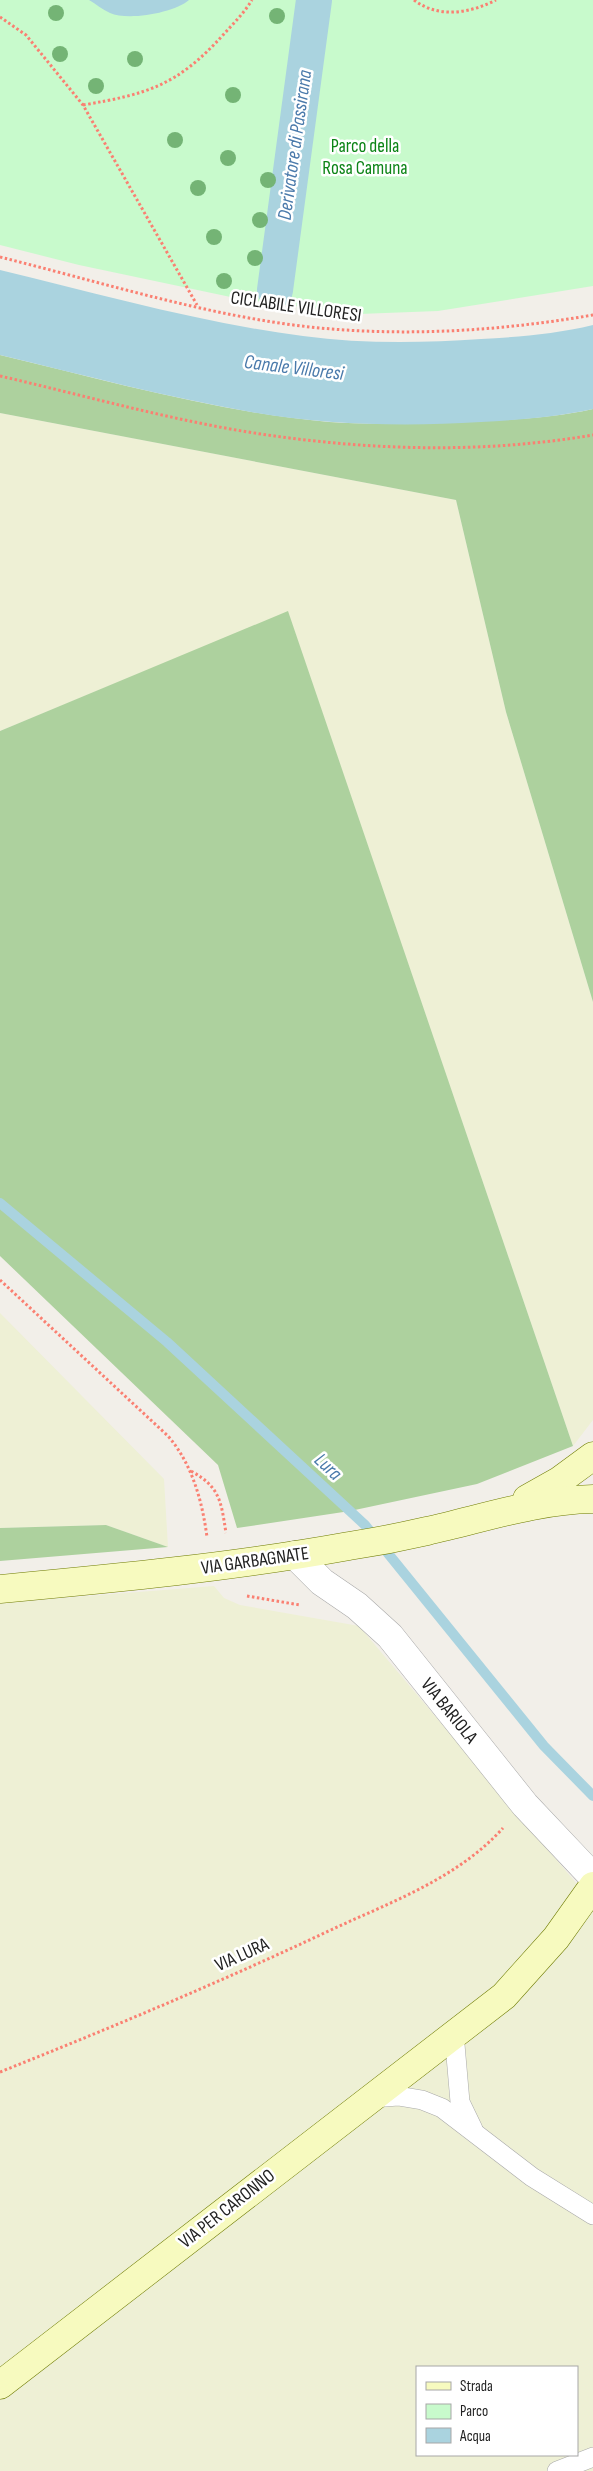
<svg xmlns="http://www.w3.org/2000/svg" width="593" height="2471" viewBox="0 0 593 2471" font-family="'Sofia Sans Condensed',sans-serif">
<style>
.farmland{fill:#eef0d5;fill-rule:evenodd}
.forest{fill:#add19e}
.park{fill:#c8facc}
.water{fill:#aad3df}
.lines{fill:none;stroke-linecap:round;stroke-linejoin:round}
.stream{stroke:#aad3df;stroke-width:10}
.canal{stroke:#aad3df;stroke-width:36}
.lane-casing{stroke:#a9a9a9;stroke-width:20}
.street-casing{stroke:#a9a9a9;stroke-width:29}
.secondary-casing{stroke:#707d05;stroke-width:29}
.path{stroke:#fa8072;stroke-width:3;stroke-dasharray:2.5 2.5;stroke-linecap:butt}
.lane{stroke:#fff;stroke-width:19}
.street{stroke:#fff;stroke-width:28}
.secondary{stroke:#f7fabf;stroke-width:28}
.tree{fill:#74b475}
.labels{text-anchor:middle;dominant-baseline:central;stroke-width:5;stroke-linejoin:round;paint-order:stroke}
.park-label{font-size:19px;fill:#0c8416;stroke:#fff}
.street-label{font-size:19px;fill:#222;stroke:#fff}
.water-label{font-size:20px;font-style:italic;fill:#4a7aab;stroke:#fff}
</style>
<rect width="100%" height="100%" fill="#f2efe9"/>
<g class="farmland">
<polygon points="0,413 456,500 506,712 593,1002 593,1420 573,1446 288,612 0,731"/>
<polygon points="0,1313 164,1479 168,1547 106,1525 0,1528"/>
<path d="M 214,1586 L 224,1598 L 240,1605 L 359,1626 L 593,1903 L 593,2471 L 0,2471 L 0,1603 ZM 417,2367 L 577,2367 L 577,2455 L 417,2455 Z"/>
</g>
<g class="forest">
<path d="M 0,355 C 109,381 218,412 329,422 C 372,425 415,423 458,422 C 503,420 549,419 593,409 L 593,1002 L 506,712 L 456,500 L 0,413 Z"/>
<polygon points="288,611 573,1446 477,1484 350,1511 237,1528 218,1465 0,1256 0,731"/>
<polygon points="106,1525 168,1547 0,1561 0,1528"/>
</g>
<polygon class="park" points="0,0 593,0 593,286 438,311 359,314 240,299 79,265 0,245"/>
<g class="water">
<path d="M 89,0 L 189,0 C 174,13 128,21 110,13 C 103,10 96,4 89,0 Z"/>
<path d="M 0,270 C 100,294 201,323 303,336 C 362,344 422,343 481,339 C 518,337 556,334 593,325 L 593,409 C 556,417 518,420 481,422 C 404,427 326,425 251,412 C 166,397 83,375 0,355 Z"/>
</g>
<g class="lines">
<polyline class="stream" points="0,1203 167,1342 365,1525 544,1746 593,1796"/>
<polyline class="canal" points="275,290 314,0"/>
<defs>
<g id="lane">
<polyline points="454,2033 460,2102 473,2129"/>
<polyline points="372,2098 398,2096 422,2100 442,2108 532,2177 593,2215"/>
<polyline points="557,2471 593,2457"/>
</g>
<polyline id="street" points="295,1555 322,1582 357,1606 390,1636 525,1805 593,1877"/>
<g id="secondary">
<polyline points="527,1499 559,1481 593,1456"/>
<path d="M 0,1589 C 117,1578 233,1567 349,1546 C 375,1542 401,1537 427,1531 C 482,1519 535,1500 593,1499"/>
<polyline points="0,2385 504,1996 556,1938 593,1886"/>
</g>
</defs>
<use href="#lane" class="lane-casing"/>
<use href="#street" class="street-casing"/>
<use href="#secondary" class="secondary-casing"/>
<g class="path">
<path d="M 414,0 C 439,19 470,13 496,0"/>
<polyline points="0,17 26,35 83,105 197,305"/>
<path d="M 83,105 C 147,94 177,86 223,35 C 233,24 244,13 252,0"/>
<path d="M 0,257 C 100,282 209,316 310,327 C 405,337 500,331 593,315"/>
<path d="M 0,376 C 78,394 156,416 236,430 C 353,450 476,455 593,435"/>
<path d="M 0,1280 L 168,1436 C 192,1464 202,1500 207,1537"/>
<path d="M 191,1471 C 220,1487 221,1501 226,1533"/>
<polyline points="247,1596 300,1605"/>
<path d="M 0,2072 C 113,2027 225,1980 335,1928 C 394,1901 459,1877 503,1828"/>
</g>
<use href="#lane" class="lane"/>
<use href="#street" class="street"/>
<use href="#secondary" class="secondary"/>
</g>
<g class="tree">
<circle cx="56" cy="13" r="8"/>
<circle cx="277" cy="16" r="8"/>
<circle cx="60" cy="54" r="8"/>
<circle cx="135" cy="59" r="8"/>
<circle cx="96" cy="86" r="8"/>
<circle cx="233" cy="95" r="8"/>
<circle cx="175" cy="140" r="8"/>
<circle cx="228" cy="158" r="8"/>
<circle cx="268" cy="180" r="8"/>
<circle cx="198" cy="188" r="8"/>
<circle cx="260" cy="220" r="8"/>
<circle cx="214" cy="237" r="8"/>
<circle cx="255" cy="258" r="8"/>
<circle cx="224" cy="281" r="8"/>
</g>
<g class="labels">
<g class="park-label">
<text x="365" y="146">Parco della<tspan x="365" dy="22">Rosa Camuna</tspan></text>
</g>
<g class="street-label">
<text transform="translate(296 307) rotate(8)">CICLABILE VILLORESI</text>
<text transform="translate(255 1561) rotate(-8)">VIA GARBAGNATE</text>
<text transform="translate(449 1711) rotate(51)">VIA BARIOLA</text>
<text transform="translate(242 1955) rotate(-24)">VIA LURA</text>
<text transform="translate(227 2209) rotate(-38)">VIA PER CARONNO</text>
</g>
<g class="water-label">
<text transform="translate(295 145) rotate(-82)">Derivatore di Passirana</text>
<text transform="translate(294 368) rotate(7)">Canale Villoresi</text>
<text transform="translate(328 1467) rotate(43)">Lura</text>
</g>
</g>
<rect x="416" y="2366" width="162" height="90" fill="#ffffff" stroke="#a7a7a7"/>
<rect x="426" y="2382" width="25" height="8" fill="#f7fabf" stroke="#a7a7a7"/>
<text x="460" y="2391" font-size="15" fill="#222222">Strada</text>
<rect x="426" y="2404" width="25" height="15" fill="#c8facc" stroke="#a7a7a7"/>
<text x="460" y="2416" font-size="15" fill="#222222">Parco</text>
<rect x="426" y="2428" width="25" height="15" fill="#aad3df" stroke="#a7a7a7"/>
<text x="460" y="2441" font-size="15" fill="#222222">Acqua</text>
</svg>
